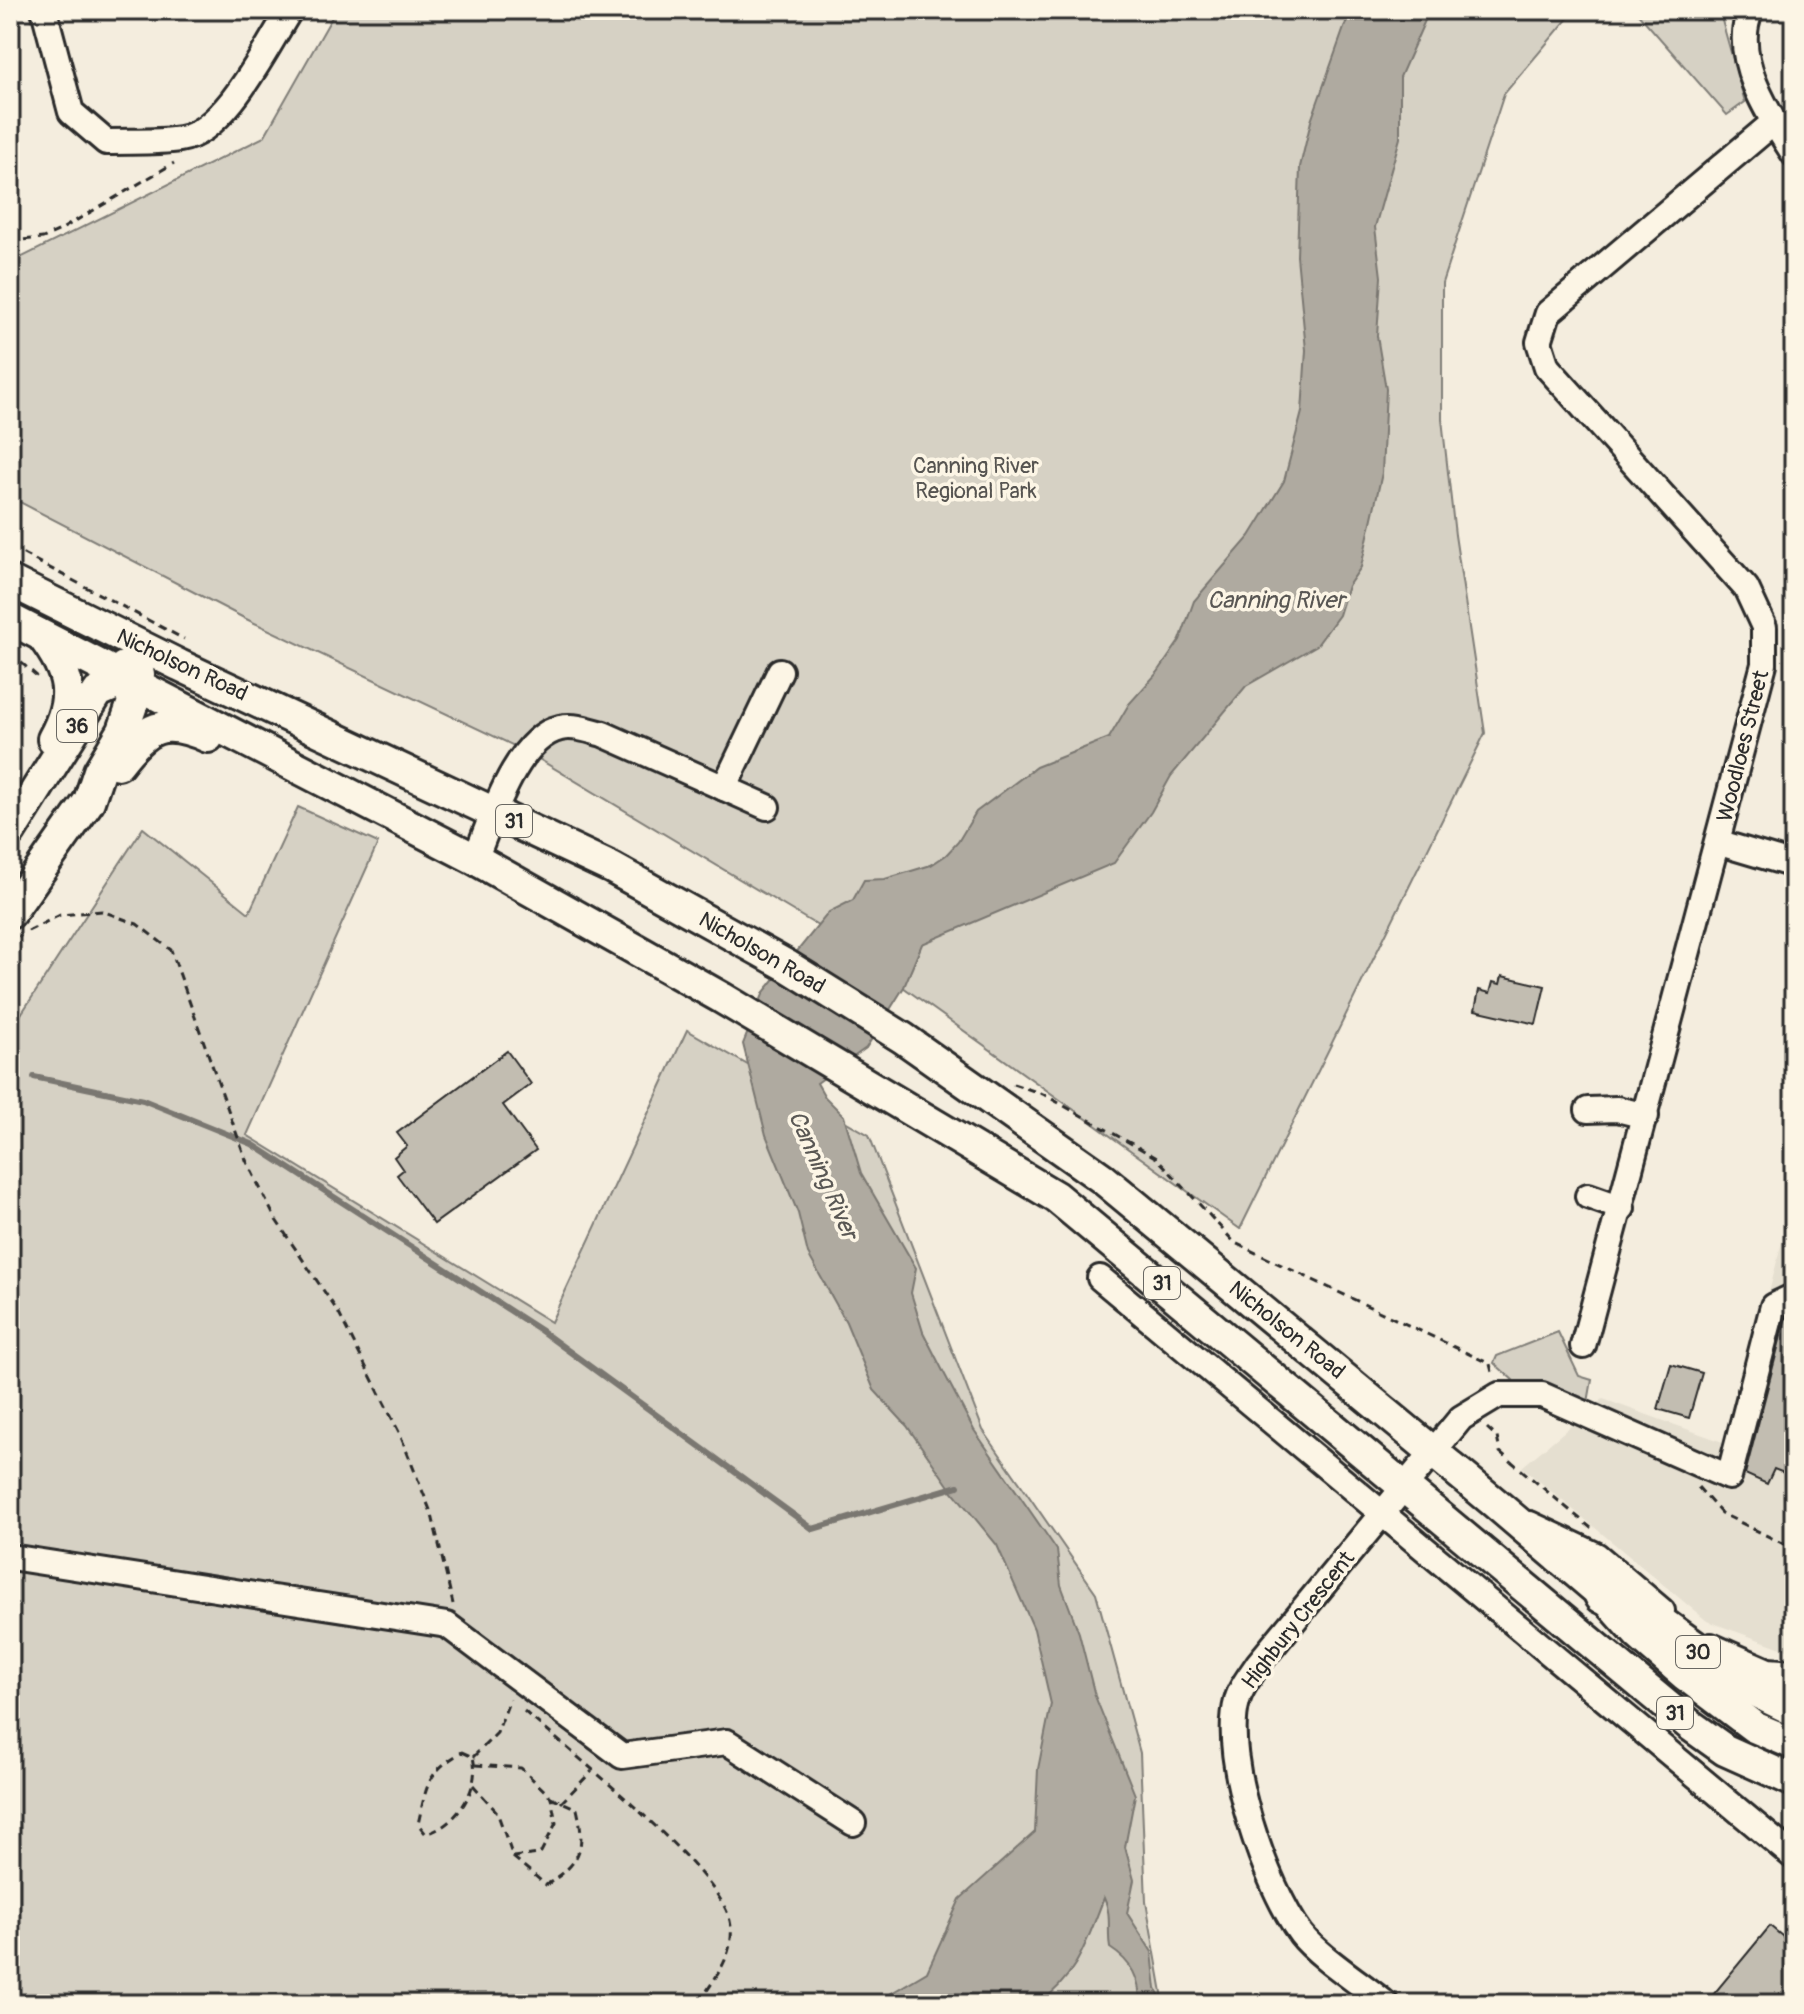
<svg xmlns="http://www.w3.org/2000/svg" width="1804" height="2014" viewBox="0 0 1804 2014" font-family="Pangolin,sans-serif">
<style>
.built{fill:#e5dfd0}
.green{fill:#d6d1c4;stroke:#807e78;stroke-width:2}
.water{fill:#afaaa0;stroke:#7a7771;stroke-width:2}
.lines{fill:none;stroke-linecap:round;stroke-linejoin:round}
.stream{stroke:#7a7771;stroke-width:6}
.building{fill:#c2bdb1;stroke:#2b2b2b;stroke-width:2}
.minor-casing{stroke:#2b2b2b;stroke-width:30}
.major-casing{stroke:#2b2b2b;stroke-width:36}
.highway-casing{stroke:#2b2b2b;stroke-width:42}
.path{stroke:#2b2b2b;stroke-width:3;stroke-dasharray:8 6;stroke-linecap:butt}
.minor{stroke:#fcf5e5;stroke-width:24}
.major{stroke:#fcf5e5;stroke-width:30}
.highway{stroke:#fcf5e5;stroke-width:36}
.labels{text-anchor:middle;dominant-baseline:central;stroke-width:7;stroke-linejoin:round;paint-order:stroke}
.shield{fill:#fcf5e5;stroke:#6a6863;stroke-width:2}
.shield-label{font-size:20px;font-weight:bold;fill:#2b2b2b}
.park-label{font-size:22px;fill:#565451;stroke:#fcf5e5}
.street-label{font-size:22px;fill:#2b2b2b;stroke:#fcf5e5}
.water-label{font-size:24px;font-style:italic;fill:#595754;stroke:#fcf5e5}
</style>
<rect width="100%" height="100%" fill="#f4edde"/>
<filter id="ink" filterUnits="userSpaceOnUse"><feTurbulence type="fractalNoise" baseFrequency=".0125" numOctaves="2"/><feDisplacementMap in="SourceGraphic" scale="16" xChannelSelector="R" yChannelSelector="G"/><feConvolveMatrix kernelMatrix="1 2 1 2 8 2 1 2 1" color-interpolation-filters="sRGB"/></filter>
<g filter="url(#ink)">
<polygon class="built" points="1794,1193 1794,1645 1787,1650 1707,1621 1522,1467 1603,1399 1731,1445"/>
<g class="green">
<polygon points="336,10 1575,10 1504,94 1442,283 1442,419 1455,535 1485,733 1240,1229 818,926 527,752 244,618 10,497 10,263 264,137"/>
<polygon points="1635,10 1719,10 1745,102 1727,115"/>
<polygon points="298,807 378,843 247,1135 551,1322 687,1030 869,1135 983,1430 1096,1593 1140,1753 1146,1902 1164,2004 10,2004 10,1031 143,828 249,913"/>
<polygon points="1558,1332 1579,1376 1592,1380 1587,1408 1550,1390 1514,1381 1494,1363 1497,1356"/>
</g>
<path class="water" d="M 1467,10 L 1454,19 L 1426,18 L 1400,77 L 1400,138 L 1375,227 L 1381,277 L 1377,336 L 1386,389 L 1382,473 L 1361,567 L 1348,586 L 1339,615 L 1317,645 L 1246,686 L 1171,776 L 1151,812 L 1114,863 L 922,944 L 904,987 L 866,1048 L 817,1083 L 825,1097 L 844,1116 L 861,1173 L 916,1268 L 911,1293 L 923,1332 L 944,1373 L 974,1430 L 1057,1550 L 1061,1585 L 1079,1633 L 1095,1696 L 1135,1795 L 1125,1847 L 1134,1880 L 1127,1913 L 1152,1952 L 1156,1989 L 1164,2004 L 1140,2004 C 1140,1979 1132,1962 1110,1948 C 1107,1930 1112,1914 1104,1898 C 1087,1940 1078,1976 1038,2004 L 873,2004 L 927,1972 L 960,1899 L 1035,1832 L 1038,1769 L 1051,1704 L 1034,1629 L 997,1545 L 950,1488 L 907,1426 L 874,1390 L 846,1322 L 808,1254 L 798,1213 L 766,1135 L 743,1044 L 764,992 L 829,912 L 853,900 L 864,880 L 885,879 L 931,865 L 946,855 L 958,842 L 976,812 L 1036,767 L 1109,738 L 1129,704 L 1158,672 L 1180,640 L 1194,601 L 1250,536 L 1284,481 L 1302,412 L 1306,350 L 1297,256 L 1300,167 L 1311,121 L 1350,11 Z"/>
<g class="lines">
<polyline class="stream" points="34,1077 143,1100 252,1144 540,1330 813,1529 958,1486"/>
</g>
<g class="building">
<polygon points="1502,976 1545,986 1536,1024 1475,1010 1479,990 1490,993 1493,982 1500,984"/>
<polygon points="507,1051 531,1084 503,1105 536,1150 434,1224 397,1175 403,1170 394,1157 407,1146 397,1133"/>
<polygon points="1794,1313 1794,1477 1774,1469 1767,1484 1745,1474 1786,1317"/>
<polygon points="1671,1364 1702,1373 1689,1418 1658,1409"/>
<polygon points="1770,1926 1794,1946 1794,2004 1722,2004 1712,1996"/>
</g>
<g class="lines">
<defs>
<g id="minor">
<path d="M 44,10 L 71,112 L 106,142 C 130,141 156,143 180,139 C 226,132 266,47 290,10"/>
<path d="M 1751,10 C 1729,55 1770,117 1794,154"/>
<polyline points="724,788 780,671"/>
<polyline points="1720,843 1794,865"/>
<path d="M 475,859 C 491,821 516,738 560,728 C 574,725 589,730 603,734 L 767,807"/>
<polyline points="1588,1110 1617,1109 1646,1116"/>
<polyline points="1588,1196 1622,1208"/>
<polyline points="1100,1278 1794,1857"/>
<polyline points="1583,1346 1764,664 1764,627 1746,588 1547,367 1539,342 1548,313 1773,123"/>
<polyline points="1729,1477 1773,1306 1794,1296"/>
<polyline points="1530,1524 1596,1555 1662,1611"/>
<polyline points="10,1557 447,1625 622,1756 727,1742 853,1823"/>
<polyline points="1711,1646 1768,1671 1794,1673"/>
<path d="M 1386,2004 C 1363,1985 1318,1956 1301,1934 C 1266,1887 1221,1758 1237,1701 C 1240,1688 1251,1675 1258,1664 L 1461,1418 L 1499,1395 L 1542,1395 L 1726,1476"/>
</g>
<g id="major">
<polyline points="10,581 179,665 612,868 786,965 903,1038 1102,1178 1495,1503 1603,1595 1639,1635 1684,1674 1754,1727 1794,1744"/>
<polyline points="10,619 475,859 722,998 1056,1197 1690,1725 1725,1750 1794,1781"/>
<path d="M 43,637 C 70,673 76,697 53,739"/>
<path d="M 118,764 C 147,726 163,717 208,737"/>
<polyline points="10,832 98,692 139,674"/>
<polyline points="10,913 89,801 99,771 123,731 133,702 124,667"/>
</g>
<polyline id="highway" points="1603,1595 1652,1619 1734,1678 1794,1707"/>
</defs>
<use href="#minor" class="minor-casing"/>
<use href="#major" class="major-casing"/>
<use href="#highway" class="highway-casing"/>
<g class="path">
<polyline points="1717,10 1722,23"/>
<polyline points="10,241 43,238 60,230 174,163"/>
<polyline points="10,547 184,639"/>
<polyline points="10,653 38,677"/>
<polyline points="28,931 60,915 102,911 137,924 171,950 246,1160 276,1220 338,1312 399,1432 432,1515 453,1604"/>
<polyline points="10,948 21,935"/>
<polyline points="1013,1084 1043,1094 1157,1158 1235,1243 1490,1364 1493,1376"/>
<polyline points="1487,1428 1497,1437 1500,1452 1591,1528"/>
<polyline points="1698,1487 1721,1513 1794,1549"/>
<path d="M 524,1711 C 568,1750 719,1869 730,1921 C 737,1953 714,1979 698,2004"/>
<path d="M 462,1752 L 473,1757 C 481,1789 456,1826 426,1834 L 418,1824 C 427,1785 426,1773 462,1752 Z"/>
<polyline points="473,1757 497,1733 510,1699"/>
<polyline points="473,1785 497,1812 513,1857 540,1854 556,1823 551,1797 521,1768 475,1765"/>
<polyline points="561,1803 592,1771"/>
<path d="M 513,1857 L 546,1885 C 581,1863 586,1848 577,1809 L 551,1797"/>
</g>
<use href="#minor" class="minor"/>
<use href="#major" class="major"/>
<use href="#highway" class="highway"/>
</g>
</g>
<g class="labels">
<g class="shield">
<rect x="57" y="710" width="40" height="32" rx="6"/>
<rect x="496" y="805" width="36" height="32" rx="6"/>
<rect x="1144" y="1267" width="36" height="32" rx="6"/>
<rect x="1676" y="1636" width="44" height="32" rx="6"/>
<rect x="1657" y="1697" width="36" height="32" rx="6"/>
</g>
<g class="shield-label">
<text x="77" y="726">36</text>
<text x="514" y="821">31</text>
<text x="1162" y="1283">31</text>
<text x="1698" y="1652">30</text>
<text x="1675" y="1713">31</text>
</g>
<g class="park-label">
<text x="976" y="466">Canning River<tspan x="976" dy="25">Regional Park</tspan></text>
</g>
<g class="street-label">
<text transform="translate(182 665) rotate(25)">Nicholson Road</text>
<text transform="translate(1743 746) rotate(-76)">Woodloes Street</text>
<text transform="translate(762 953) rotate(30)">Nicholson Road</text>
<text transform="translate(1287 1330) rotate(39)">Nicholson Road</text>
<text transform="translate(1298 1620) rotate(-52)">Highbury Crescent</text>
</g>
<g class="water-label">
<text x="1276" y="600">Canning River</text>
<text transform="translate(823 1175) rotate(66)">Canning River</text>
</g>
</g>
<rect width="1804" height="2014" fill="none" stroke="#fcf5e5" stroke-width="40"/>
<rect x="20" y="20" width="1764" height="1974" fill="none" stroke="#2b2b2b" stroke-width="3" filter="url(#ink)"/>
</svg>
